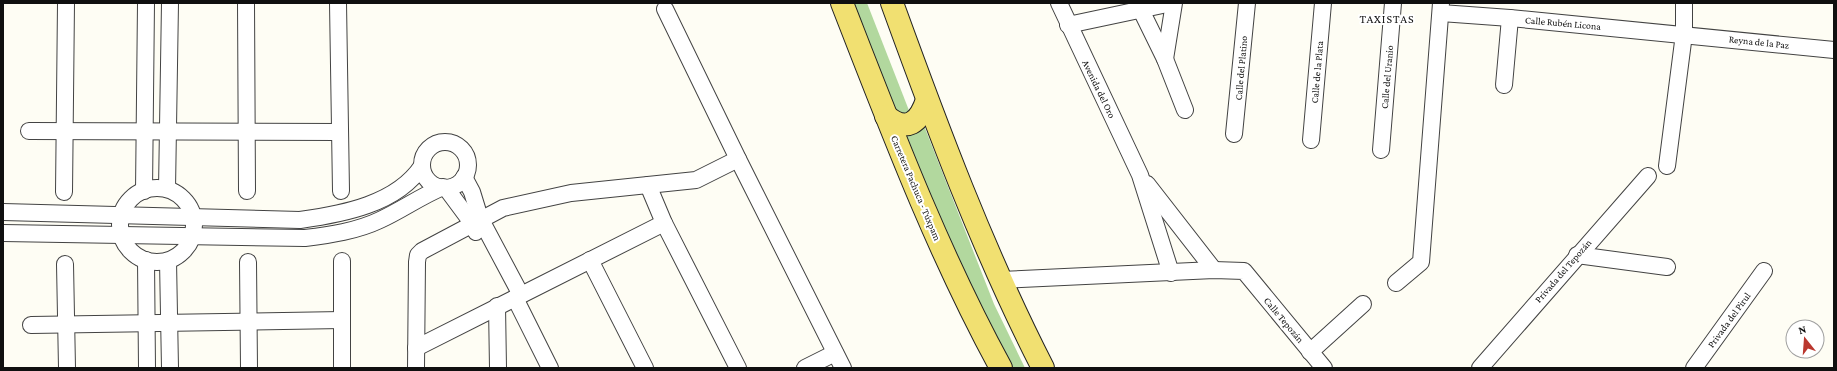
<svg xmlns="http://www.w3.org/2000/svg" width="1837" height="371" viewBox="0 0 1837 371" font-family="'Crimson Pro',serif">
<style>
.forest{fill:#b2d89e}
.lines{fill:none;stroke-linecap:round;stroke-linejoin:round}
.minor-casing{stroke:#434343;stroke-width:18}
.primary-casing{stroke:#212121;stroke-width:24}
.minor{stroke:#fff;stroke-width:16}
.primary{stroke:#f1e071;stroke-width:22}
.labels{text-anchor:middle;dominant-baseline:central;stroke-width:4;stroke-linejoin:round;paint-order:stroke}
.street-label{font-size:10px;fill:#101010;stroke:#fff}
.quarter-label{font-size:12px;letter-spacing:1px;fill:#101010;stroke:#fff}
</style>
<rect width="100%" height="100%" fill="#fefdf4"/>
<g class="forest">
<polygon points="849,3 867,3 910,113 897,117"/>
<polygon points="923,123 994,304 1025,368 1007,368 901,134"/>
</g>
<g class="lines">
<defs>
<g id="minor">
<polyline points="246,3 247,191"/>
<polyline points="338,3 341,191"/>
<polyline points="1059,3 1140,175 1171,273"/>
<polyline points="665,9 738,159 843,368"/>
<polyline points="1141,10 1165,59 1185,110"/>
<polyline points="1441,13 1510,18 1834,50"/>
<polyline points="1068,25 1172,3"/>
<polyline points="1165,59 1174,3"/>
<polyline points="1504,85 1510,18"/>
<polyline points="29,131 340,132"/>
<polyline points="1234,134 1247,3"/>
<polyline points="1311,140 1323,3"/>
<circle cx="445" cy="165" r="23"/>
<polyline points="1381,150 1393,3"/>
<polyline points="1667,166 1684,34 1684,3"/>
<polyline points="464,177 472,192 480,218 521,295"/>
<polyline points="1147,184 1214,270"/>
<polyline points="648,185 664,223 738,368"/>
<polyline points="446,188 472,223 476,232"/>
<circle cx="157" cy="225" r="37"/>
<polyline points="167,189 170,3"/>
<polyline points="144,191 146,3"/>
<polyline points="64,192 66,3"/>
<path d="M 3,212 L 300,220 C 343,214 397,204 422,166"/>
<path d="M 3,233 L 305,238 C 330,235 357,231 380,220 C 402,210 421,196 443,187"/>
<polyline points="1577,255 1667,267"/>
<polyline points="146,260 147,368"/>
<polyline points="590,260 645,368"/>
<polyline points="168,261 170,368"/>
<polyline points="248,262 249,368"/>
<polyline points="65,264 67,368"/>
<polyline points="1000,280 1214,270 1244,271 1324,368"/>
<polyline points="1396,283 1421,262 1441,3"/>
<polyline points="515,298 550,368"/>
<polyline points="497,306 498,368"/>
<polyline points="31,325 342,320"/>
<polyline points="416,348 664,223"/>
<polyline points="1310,352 1363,304"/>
<polyline points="342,368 342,261"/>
<polyline points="416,368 417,262 418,255 422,251 503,208 571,193 696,180 738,159"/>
<polyline points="805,368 835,353"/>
<polyline points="1480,368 1648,176"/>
<polyline points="1694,368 1764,271"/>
</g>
<g id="primary">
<path d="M 842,3 C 890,126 937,251 1001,368"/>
<path d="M 892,3 C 937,127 983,251 1043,368"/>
<path d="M 886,116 C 907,133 919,123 927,100"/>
</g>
</defs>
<use href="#minor" class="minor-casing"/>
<use href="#primary" class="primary-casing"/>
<use href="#minor" class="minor"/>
<use href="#primary" class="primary"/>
</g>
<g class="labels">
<g class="street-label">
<text transform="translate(1563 23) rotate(5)">Calle Rubén Licona</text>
<text transform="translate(1759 42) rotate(6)">Reyna de la Paz</text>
<text transform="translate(1241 68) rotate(-85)">Calle del Platino</text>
<text transform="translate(1317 72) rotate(-85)">Calle de la Plata</text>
<text transform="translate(1387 77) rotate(-85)">Calle del Uranio</text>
<text transform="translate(1099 89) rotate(64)">Avenida del Oro</text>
<text transform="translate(916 188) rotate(67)">Carretera Pachuca - Túxpam</text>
<text transform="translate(1563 271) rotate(-49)">Privada del Tepozán</text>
<text transform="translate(1284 320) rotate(50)">Calle Tepozán</text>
<text transform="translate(1729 320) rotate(-54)">Privada del Pirul</text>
</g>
<g class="quarter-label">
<text x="1387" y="19">TAXISTAS</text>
</g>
</g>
<rect width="1837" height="371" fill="none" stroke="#101010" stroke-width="8"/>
<g transform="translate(1805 339) rotate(343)"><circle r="19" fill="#ffffff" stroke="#9f9f9f"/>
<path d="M0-3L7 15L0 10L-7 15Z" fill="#ba372e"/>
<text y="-6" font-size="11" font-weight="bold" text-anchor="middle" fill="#101010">N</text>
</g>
</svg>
